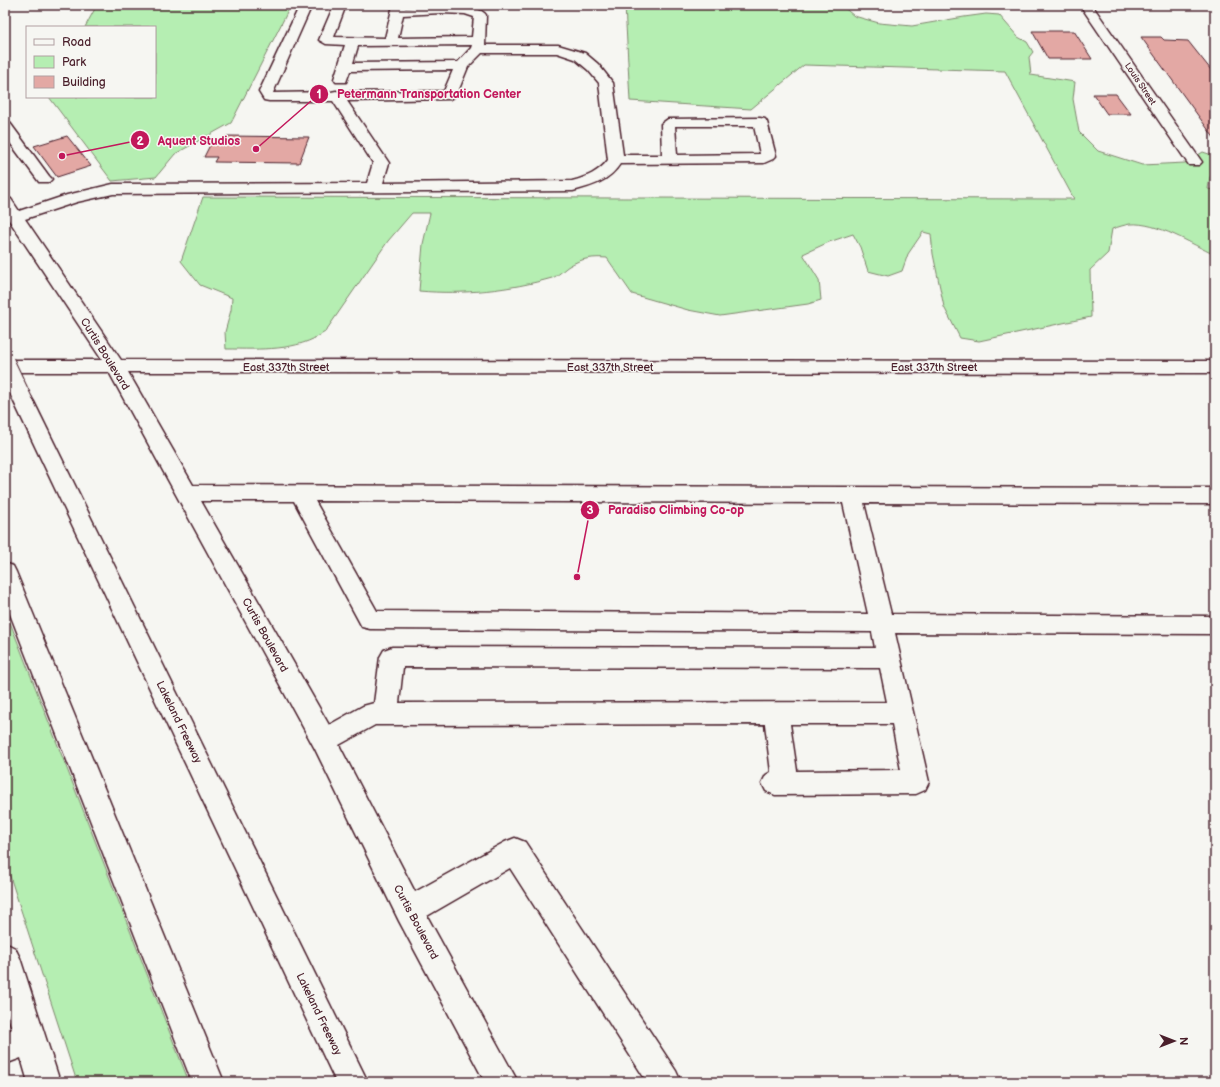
<svg xmlns="http://www.w3.org/2000/svg" width="1220" height="1087" viewBox="0 0 1220 1087" font-family="'Balsamiq Sans',sans-serif">
<style>
.green{fill:#b5eeb2;stroke:#80866e}
.building{fill:#e3a8a4;stroke:#4a1f2b}
.lines{fill:none;stroke-linecap:round;stroke-linejoin:round}
.minor-casing{stroke:#4a1f2b;stroke-width:3}
.highway-casing{stroke:#4a1f2b;stroke-width:3}
.minor{fill:#f6f6f2;fill-rule:evenodd}
.highway{fill:#f6f6f2;fill-rule:evenodd}
.highway-bridge-casing{stroke:#4a1f2b;stroke-width:20;stroke-linecap:butt}
.highway-bridge{stroke:#f6f6f2;stroke-width:18}
.labels{text-anchor:middle;dominant-baseline:central;stroke-width:3;stroke-linejoin:round;paint-order:stroke}
.far-street-label{font-size:9px;fill:#4a1f2b;stroke:#f6f6f2}
.street-label{font-size:11px;fill:#4a1f2b;stroke:#f6f6f2}
.leader{fill:none;stroke:#c2185b;stroke-width:1.5}
.callout-dot{fill:#c2185b;stroke:#f6f6f2;stroke-width:1.5}
.mark-label{font-size:12px;text-anchor:middle;font-weight:bold;fill:#fff}
.callout-label{font-size:12px;text-anchor:middle;font-weight:bold;fill:#c2185b;stroke:#f6f6f2;stroke-width:3;stroke-linejoin:round;paint-order:stroke}
</style>
<rect width="100%" height="100%" fill="#f6f6f2"/>
<filter id="ink" filterUnits="userSpaceOnUse"><feTurbulence type="fractalNoise" baseFrequency=".025" numOctaves="2"/><feDisplacementMap in="SourceGraphic" scale="8" xChannelSelector="R" yChannelSelector="G"/><feConvolveMatrix kernelMatrix="1 2 1 2 8 2 1 2 1" color-interpolation-filters="sRGB"/></filter>
<g filter="url(#ink)">
<g class="green">
<polygon points="97,5 291,5 231,123 175,154 156,177 112,181 49,97 155,97 155,27 85,27"/>
<path d="M 625,5 L 841,5 L 854,16 L 879,23 L 912,26 L 964,17 L 986,14 L 999,15 L 1018,37 L 1027,42 L 1033,52 L 1029,57 L 1031,75 L 1075,82 L 1073,99 L 1079,132 L 1098,151 L 1142,165 L 1185,163 L 1203,152 L 1215,156 L 1215,171 L 1210,177 L 1208,189 L 1215,190 L 1215,255 C 1191,244 1158,222 1130,224 C 1124,225 1118,227 1112,229 L 1108,253 L 1090,270 L 1091,317 L 979,341 L 960,338 L 944,307 L 933,254 L 931,234 L 923,232 L 908,254 L 902,271 L 888,276 L 868,271 L 860,247 L 853,234 L 829,242 L 803,254 L 819,280 L 821,300 L 808,304 L 720,316 L 688,310 L 632,294 L 607,258 C 593,257 582,258 569,266 C 564,269 558,276 552,278 C 510,290 463,295 419,291 L 423,244 L 430,213 L 412,213 L 388,241 L 325,332 C 297,352 260,349 226,349 L 225,332 L 231,310 L 232,298 L 200,285 L 181,261 L 203,197 L 1074,199 L 1005,71 L 804,65 L 751,109 L 630,101 Z"/>
<polygon points="5,610 11,625 189,1082 77,1082 5,861"/>
</g>
<g class="building">
<polygon points="1032,31 1074,31 1092,59 1048,59"/>
<polygon points="1141,37 1161,37 1164,40 1188,41 1215,75 1215,139"/>
<polygon points="1093,94 1116,94 1131,114 1107,114"/>
<polygon points="67,136 91,166 57,177 34,146"/>
<polygon points="227,136 309,137 299,163 214,162 217,157 204,157 212,141 225,141"/>
</g>
<g class="lines">
<defs>
<g id="minor">
<path d="M 300,5 L 312,5 L 273,93 L 331,92 L 336,91 L 341,92 L 444,91 L 453,70 L 350,71 L 346,82 L 336,82 L 334,79 L 345,45 L 326,44 L 319,40 L 334,5 L 346,5 L 334,37 L 385,38 L 393,5 L 405,5 L 405,8 C 421,7 476,1 486,15 L 485,45 L 558,45 L 585,53 L 598,64 L 613,83 L 623,155 L 662,155 L 661,124 L 668,119 L 760,118 L 765,119 L 767,122 L 776,156 L 773,159 L 764,163 L 620,164 C 609,181 592,186 573,191 L 113,194 L 77,202 L 25,219 L 121,360 L 1215,361 L 1215,373 L 128,372 L 193,485 L 1215,488 L 1215,504 L 864,503 L 891,614 L 1215,616 L 1215,634 L 895,633 L 929,782 L 925,790 L 916,794 L 775,795 L 766,791 L 762,783 L 766,775 L 771,772 L 765,724 L 375,725 L 339,745 L 415,892 L 505,842 L 515,838 L 525,842 L 676,1071 L 681,1082 L 647,1082 L 510,868 L 427,916 L 518,1082 L 485,1082 L 399,921 L 315,749 L 109,372 L 5,372 L 5,360 L 102,360 L 5,214 L 5,197 L 11,199 L 19,211 L 67,195 L 113,184 L 367,183 L 373,163 L 333,101 L 269,101 L 264,100 L 259,92 ZM 441,13 L 465,14 L 474,17 L 472,37 L 398,38 L 403,15 ZM 472,45 L 471,48 L 458,62 L 353,63 L 358,46 ZM 482,53 L 557,53 L 575,59 L 588,70 L 599,83 L 608,160 C 599,172 587,177 572,181 L 383,183 L 389,163 L 347,101 L 450,99 L 457,94 L 468,67 ZM 675,126 L 754,126 L 760,154 L 677,155 ZM 201,501 L 294,501 L 362,627 L 370,629 L 872,632 L 875,648 L 392,647 L 384,650 L 380,657 L 374,703 L 363,706 L 329,725 ZM 315,501 L 843,503 L 868,614 L 377,611 ZM 403,667 L 880,668 L 887,702 L 399,703 ZM 790,724 L 892,724 L 901,770 L 797,771 Z"/>
<polygon points="1080,5 1092,5 1202,162 1199,165 1189,165"/>
<polygon points="5,122 10,123 49,176 52,179 49,182 39,182 5,136"/>
<polygon points="5,943 15,948 20,958 60,1082 28,1082 21,1058 5,1064 5,1033 12,1029 5,1006"/>
</g>
<g id="highway">
<polygon points="24,395 31,397 34,402 368,1082 336,1082 14,402 17,397"/>
<polygon points="5,563 13,566 16,572 224,1082 192,1082 5,601"/>
</g>
</defs>
<use href="#minor" class="minor-casing"/>
<use href="#highway" class="highway-casing"/>
<use href="#minor" class="minor"/>
<use href="#highway" class="highway"/>
<defs>
<polyline id="highway-bridge" points="5,362 24,402"/>
</defs>
<use href="#highway-bridge" class="highway-bridge-casing"/>
<use href="#highway-bridge" class="highway-bridge"/>
</g>
</g>
<g class="labels">
<g class="far-street-label">
<text transform="translate(1140 84) rotate(56)">Louis Street</text>
</g>
<g class="street-label">
<text transform="translate(105 354) rotate(58)">Curtis Boulevard</text>
<text x="286" y="367">East 337th Street</text>
<text x="610" y="367">East 337th Street</text>
<text x="934" y="367">East 337th Street</text>
<text transform="translate(265 635) rotate(61)">Curtis Boulevard</text>
<text transform="translate(179 722) rotate(64)">Lakeland Freeway</text>
<text transform="translate(416 922) rotate(62)">Curtis Boulevard</text>
<text transform="translate(319 1014) rotate(64)">Lakeland Freeway</text>
</g>
</g>
<path class="leader" d="M256 149L319 94M62 156L140 140M577 577L590 510"/>
<g class="callout-dot">
<circle cx="256" cy="149" r="4"/>
<circle cx="62" cy="156" r="4"/>
<circle cx="577" cy="577" r="4"/>
<circle cx="319" cy="94" r="10"/>
<circle cx="140" cy="140" r="10"/>
<circle cx="590" cy="510" r="10"/>
</g>
<g class="mark-label">
<text x="319" y="98">1</text>
<text x="140" y="145">2</text>
<text x="590" y="514">3</text>
</g>
<g class="callout-label">
<text x="429" y="98">Petermann Transportation Center</text>
<text x="199" y="145">Aquent Studios</text>
<text x="676" y="514">Paradiso Climbing Co-op</text>
</g>
<rect width="1220" height="1087" fill="none" stroke="#f6f6f2" stroke-width="20"/>
<rect x="10" y="10" width="1200" height="1067" fill="none" stroke="#4a1f2b" stroke-width="1.5" filter="url(#ink)"/>
<rect x="26" y="26" width="130" height="72" fill="#f6f6f2" stroke="#b1a0a2"/>
<rect x="34" y="39" width="20" height="6" fill="#f6f6f2" stroke="#b1a0a2"/>
<text x="62" y="46" font-size="12" fill="#4a1f2b">Road</text>
<rect x="34" y="56" width="20" height="12" fill="#b5eeb2" stroke="#b1a0a2"/>
<text x="62" y="66" font-size="12" fill="#4a1f2b">Park</text>
<rect x="34" y="76" width="20" height="12" fill="#e3a8a4" stroke="#b1a0a2"/>
<text x="62" y="86" font-size="12" fill="#4a1f2b">Building</text>
<g transform="translate(1174 1041) rotate(90)" stroke="#f6f6f2" stroke-width="3" paint-order="stroke">
<path d="M0-3L7 15L0 10L-7 15Z" fill="#4a1f2b"/>
<text y="-6" font-size="11" font-weight="bold" text-anchor="middle" fill="#4a1f2b">N</text>
</g>
</svg>
